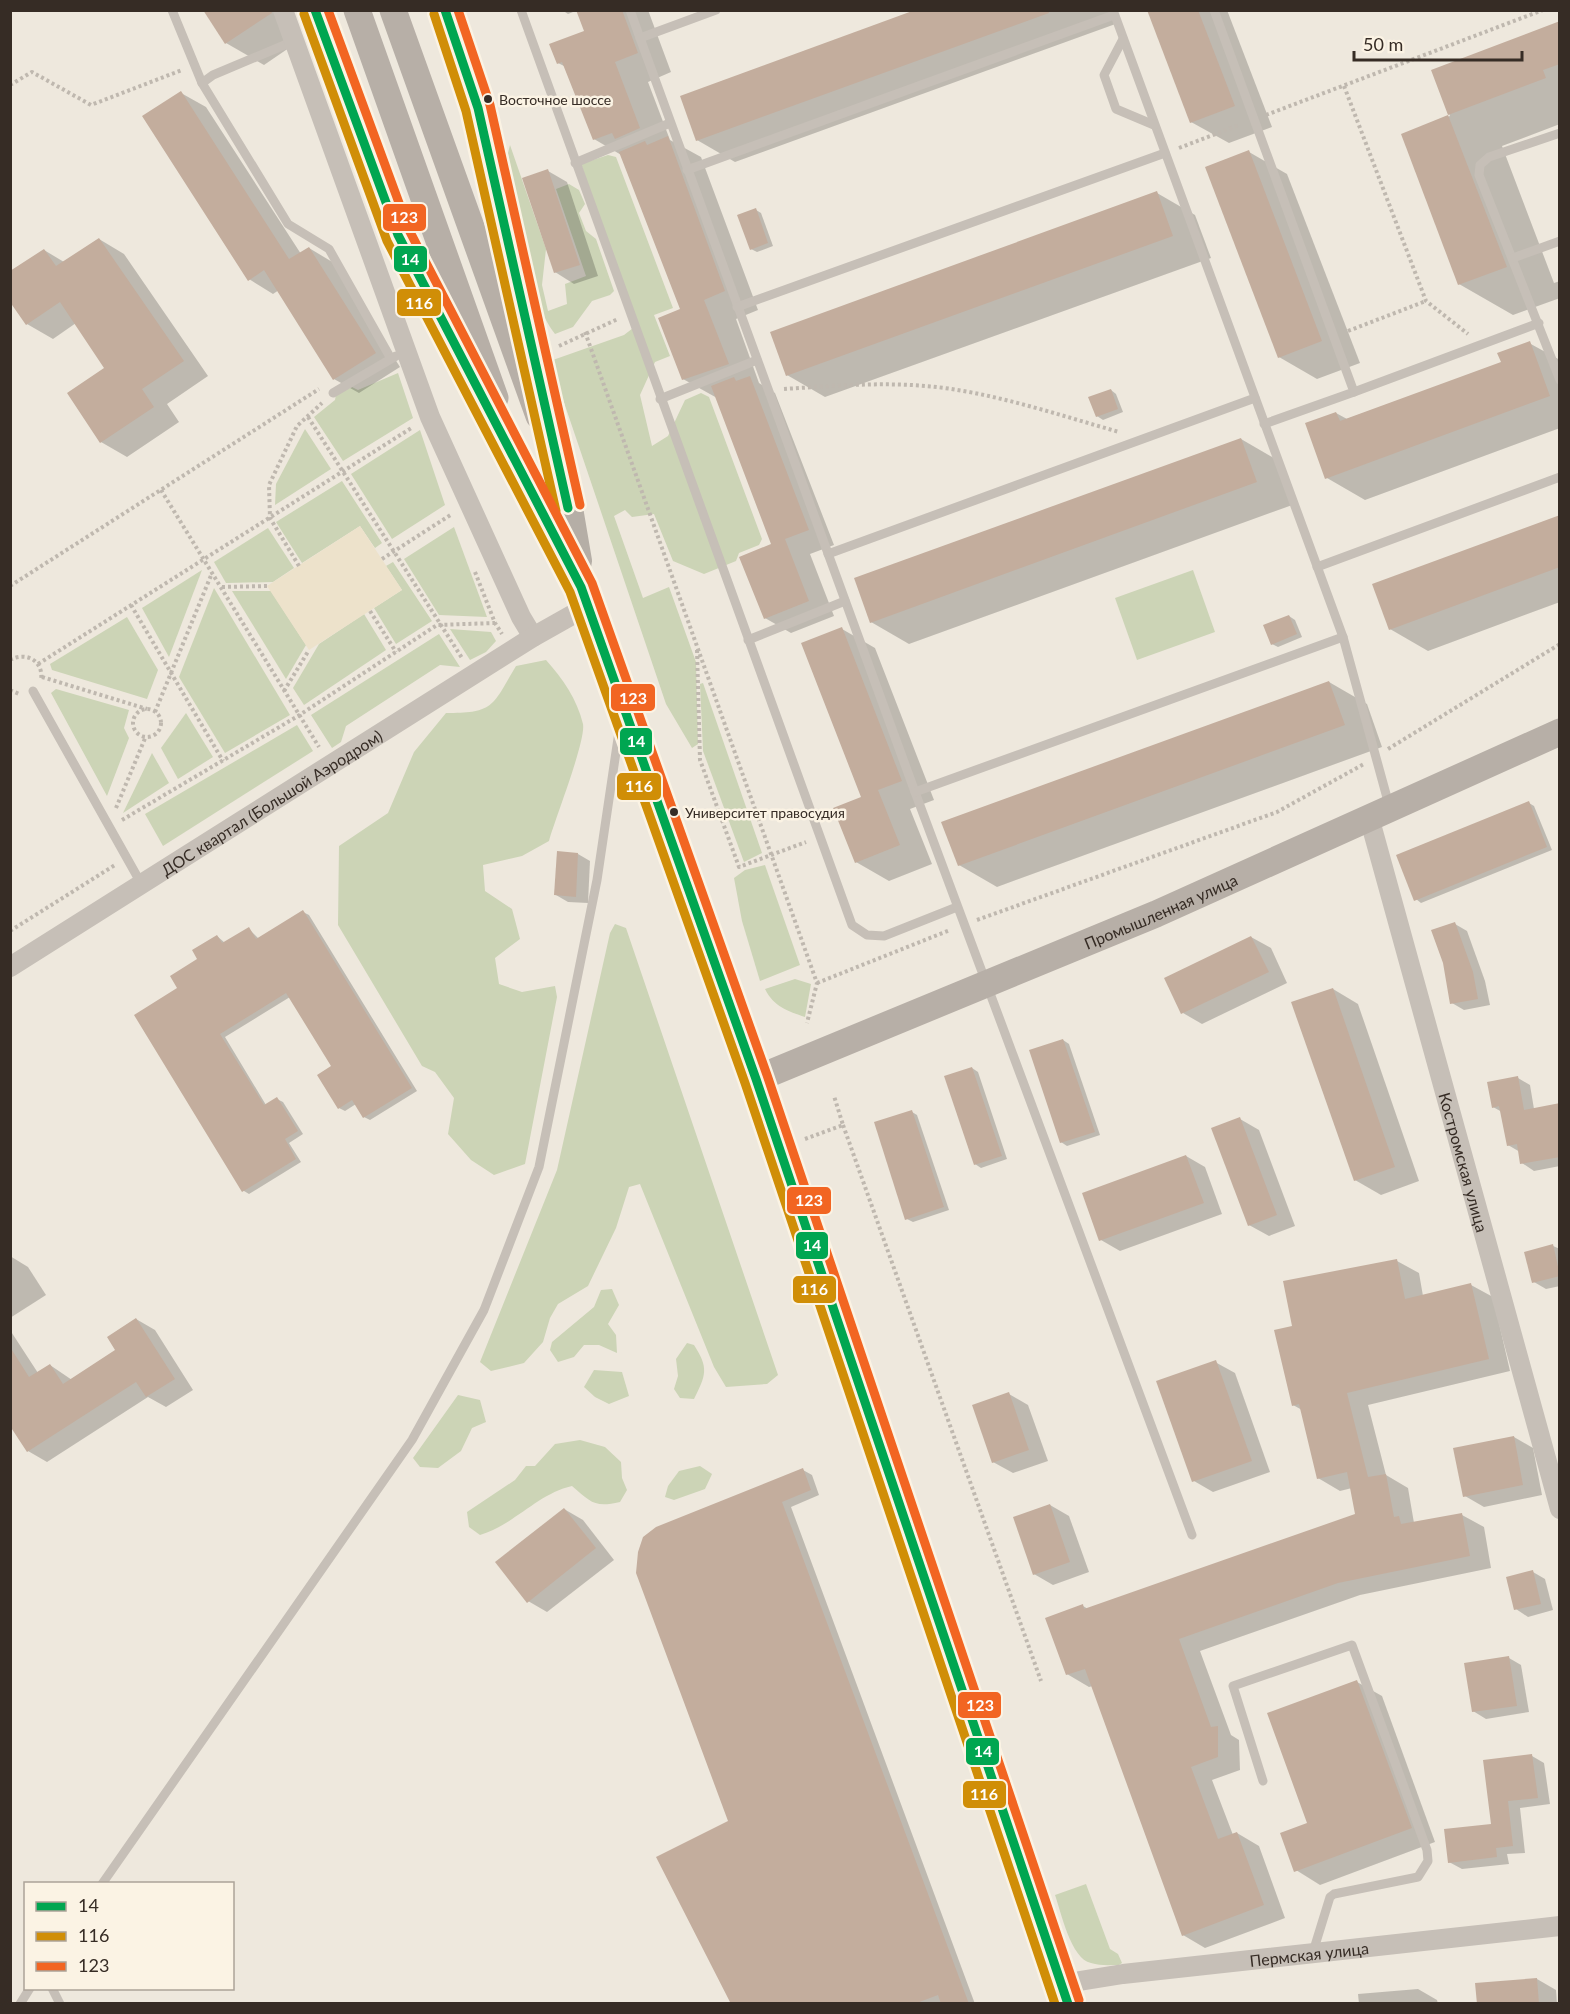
<svg xmlns="http://www.w3.org/2000/svg" width="1570" height="2014" viewBox="0 0 1570 2014" font-family="Lato,sans-serif">
<style>
.green{fill:#ccd4b6}
.plaza{fill:#ede2cb}
.shadow{fill:#0003}
.building{fill:#c3ad9d}
.lines{fill:none;stroke-linecap:round;stroke-linejoin:round}
.path{stroke:#bfb8af;stroke-width:4;stroke-dasharray:3 3;stroke-linecap:butt}
.lane{stroke:#c6bfb7;stroke-width:9}
.street{stroke:#c6bfb7;stroke-width:20}
.secondary{stroke:#b7afa7;stroke-width:27}
.primary{stroke:#b5aea6;stroke-width:30}
.highway{stroke:#aca69d;stroke-width:33}
.bus-1-casing{stroke:#fbf3e4;stroke-width:14}
.bus-2-casing{stroke:#fbf3e4;stroke-width:14}
.bus-3-casing{stroke:#fbf3e4;stroke-width:14}
.bus-1{stroke:#00a651;stroke-width:9}
.bus-2{stroke:#d08e07;stroke-width:9}
.bus-3{stroke:#f26522;stroke-width:9}
.bus-dot{fill:#362c25;stroke:#fbf3e4;stroke-width:2}
.labels{text-anchor:middle;dominant-baseline:central;stroke-width:5;stroke-linejoin:round;paint-order:stroke}
.bus-label{font-size:14px;fill:#362c25;stroke:#fbf3e4;text-anchor:start}
.street-label{font-size:16px;fill:#362c25;stroke:#fbf3e4}
.line-badge{stroke:#fbf3e4;stroke-width:2}
.badge-label{font-size:16px;text-anchor:middle;font-weight:bold;fill:#fff}
</style>
<rect width="100%" height="100%" fill="#eee8dd"/>
<g class="green">
<path d="M 510,145 L 546,249 L 542,285 L 548,311 L 567,304 L 565,284 L 586,276 L 556,189 L 569,184 L 579,190 L 585,204 L 579,213 L 586,231 L 596,239 L 614,291 L 610,295 L 592,301 L 573,327 L 555,334 C 524,294 515,204 508,153 Z"/>
<polygon points="608,155 616,157 673,308 654,315 670,356 655,362 640,395 652,446 668,436 685,400 701,393 709,397 762,539 759,545 739,553 736,561 704,574 673,561 654,514 632,517 625,510 614,516 643,598 669,587 696,662 698,744 692,748 666,704 550,361 624,335 637,325 581,164"/>
<polygon points="398,373 413,418 343,461 314,417 335,400 336,394 352,387 358,390"/>
<polygon points="305,429 331,469 275,505 276,484"/>
<polygon points="420,430 445,505 392,539 351,474"/>
<polygon points="342,481 382,543 375,548 360,526 302,563 276,522"/>
<polygon points="454,527 487,617 439,615 404,559"/>
<polygon points="268,528 294,568 273,582 226,583 214,562"/>
<polygon points="393,562 432,621 396,644 374,608 402,590 386,566"/>
<polygon points="202,570 169,657 142,608"/>
<polygon points="1193,570 1215,632 1137,660 1115,598"/>
<polygon points="214,588 290,715 225,753 179,677"/>
<polygon points="232,591 271,591 306,645 286,679"/>
<polygon points="364,614 386,650 304,705 293,688 319,644"/>
<polygon points="127,617 158,670 147,699 52,670 50,664"/>
<polygon points="450,629 491,632 496,641 486,652 470,660"/>
<polygon points="439,634 460,667 440,665 346,726 341,742 332,748 311,715"/>
<path d="M 546,660 C 563,679 577,699 583,724 C 586,741 555,819 549,841 L 522,856 L 483,865 L 485,891 L 512,909 L 520,939 L 495,958 L 499,984 L 522,992 L 555,986 L 557,997 L 525,1164 L 494,1175 L 471,1160 L 448,1134 L 454,1098 L 435,1072 L 422,1066 L 338,925 L 339,846 L 388,813 L 414,752 L 446,713 C 495,713 492,706 516,666 Z"/>
<polygon points="703,683 762,853 744,862 703,751 700,684"/>
<polygon points="56,689 129,710 124,728 129,738 107,796 51,693"/>
<polygon points="186,713 213,757 178,779 161,748"/>
<polygon points="297,725 313,751 163,846 145,814"/>
<polygon points="152,753 169,783 123,813"/>
<polygon points="765,865 800,965 760,981 742,921 734,878 745,870"/>
<polygon points="615,924 626,928 778,1375 767,1384 726,1387 714,1367 640,1184 629,1187 616,1228 588,1286 558,1304 550,1318 543,1342 524,1363 491,1371 480,1362 557,1170 610,933"/>
<path d="M 795,979 L 811,984 L 805,1017 C 788,1011 774,1007 765,989 Z"/>
<polygon points="612,1289 619,1305 608,1324 616,1335 617,1353 599,1345 584,1345 574,1357 558,1362 550,1350 552,1342 594,1307 601,1290"/>
<path d="M 687,1343 L 694,1345 C 709,1368 706,1375 694,1399 L 680,1398 L 674,1389 L 678,1376 L 676,1359 Z"/>
<polygon points="594,1370 622,1372 629,1396 609,1404 595,1397 584,1387"/>
<polygon points="458,1395 480,1400 486,1422 472,1428 461,1451 438,1468 420,1467 413,1458"/>
<path d="M 580,1440 L 605,1447 L 621,1462 L 622,1478 L 627,1490 L 620,1502 C 594,1508 591,1502 572,1486 C 537,1494 514,1525 480,1535 L 469,1527 L 467,1512 L 515,1480 L 526,1466 L 535,1466 L 555,1444 Z"/>
<polygon points="700,1466 712,1474 705,1489 674,1500 665,1497 668,1486 679,1471"/>
<path d="M 1086,1884 L 1110,1949 L 1118,1954 L 1122,1963 L 1119,1965 C 1110,1965 1100,1966 1091,1963 C 1071,1959 1061,1912 1055,1895 Z"/>
</g>
<polygon class="plaza" points="360,526 402,590 309,650 267,586"/>
<g class="shadow">
<polygon points="205,10 284,10 302,39 264,65 226,43"/>
<polygon points="562,10 578,10 568,14"/>
<polygon points="578,10 648,10 671,72 648,82 670,140 701,157 758,310 736,319 759,383 775,393 834,545 810,554 834,616 791,633 765,618 773,545 717,398 683,379 682,310 623,156 594,139 566,67 558,63 586,32"/>
<polygon points="920,10 1117,10 1121,22 735,162 697,140"/>
<polygon points="1149,10 1227,10 1272,127 1229,143 1191,122"/>
<polygon points="1560,23 1560,124 1502,146 1554,283 1560,281 1560,298 1513,315 1459,284 1403,134 1450,116 1433,71"/>
<polygon points="181,93 206,107 301,254 309,248 334,263 400,367 359,393 334,379 279,290 273,294 249,279"/>
<polygon points="1249,152 1287,174 1360,363 1317,379 1279,357"/>
<polygon points="548,171 567,182 598,276 574,284 555,272"/>
<polygon points="1157,193 1195,215 1211,258 825,397 787,375"/>
<polygon points="756,210 761,213 773,246 757,252 751,249"/>
<polygon points="99,239 124,254 208,376 167,404 179,422 127,457 101,442 106,369 76,323 53,339 27,324 44,250 64,262"/>
<polygon points="1529,343 1560,360 1560,428 1365,500 1327,478 1336,413 1347,419 1503,363"/>
<polygon points="1111,390 1116,394 1123,412 1103,420 1097,416"/>
<polygon points="1241,439 1279,461 1295,504 909,644 871,622"/>
<polygon points="1560,516 1560,602 1428,651 1390,629"/>
<polygon points="1289,616 1295,620 1302,637 1278,647 1272,644"/>
<polygon points="842,629 875,648 934,800 910,809 932,864 889,881 856,862 863,798"/>
<polygon points="1329,682 1367,704 1382,747 997,887 959,865"/>
<polygon points="1529,803 1534,806 1552,850 1421,903 1416,899"/>
<polygon points="578,854 590,861 588,903 568,902 556,895"/>
<polygon points="303,912 309,915 417,1091 370,1120 364,1117 356,1104 345,1111 339,1108 333,1067 290,997 225,1037 266,1105 277,1099 283,1102 303,1134 289,1143 301,1162 249,1194 244,1191 179,988 217,936 225,943 249,929 259,939"/>
<polygon points="1455,924 1467,931 1485,981 1490,1005 1464,1010 1452,1003"/>
<polygon points="1251,937 1271,948 1287,983 1202,1024 1183,1013"/>
<polygon points="1333,989 1358,1004 1419,1181 1381,1195 1355,1180"/>
<polygon points="1063,1040 1069,1044 1100,1135 1067,1146 1061,1142"/>
<polygon points="972,1068 978,1072 1007,1159 981,1168 975,1164"/>
<polygon points="1518,1078 1530,1085 1534,1109 1560,1105 1560,1166 1534,1171 1522,1163 1520,1152 1508,1145 1502,1112 1493,1107"/>
<polygon points="912,1112 917,1115 949,1210 913,1222 907,1219"/>
<polygon points="1240,1119 1259,1130 1295,1226 1269,1236 1249,1225"/>
<polygon points="1186,1156 1205,1167 1222,1214 1120,1251 1101,1240"/>
<polygon points="1553,1246 1560,1249 1560,1286 1546,1289 1534,1282"/>
<polygon points="10,1256 28,1267 46,1295 10,1318"/>
<polygon points="1397,1261 1419,1273 1423,1296 1471,1285 1493,1297 1510,1371 1368,1405 1386,1475 1408,1488 1414,1523 1462,1515 1484,1527 1491,1568 1360,1595 1200,1651 1231,1735 1239,1740 1240,1770 1212,1780 1233,1835 1237,1833 1259,1846 1285,1918 1205,1948 1183,1935 1093,1686 1089,1687 1067,1674 1083,1606 1088,1609 1357,1515 1352,1488 1340,1491 1318,1478 1302,1410 1293,1405 1294,1327"/>
<polygon points="136,1319 155,1330 193,1390 166,1407 148,1397 47,1462 28,1451 10,1423 10,1330 38,1373 50,1365 72,1380 118,1351"/>
<polygon points="1215,1362 1235,1373 1270,1472 1213,1492 1194,1481"/>
<polygon points="1009,1394 1028,1405 1048,1461 1013,1473 993,1462"/>
<polygon points="1514,1437 1533,1448 1542,1495 1484,1507 1465,1496"/>
<polygon points="803,1470 812,1475 819,1495 791,1507 975,2004 943,2004 942,2001 936,2004 733,2004 730,1821 638,1573"/>
<polygon points="1050,1505 1069,1516 1089,1572 1053,1585 1034,1574"/>
<polygon points="564,1509 583,1520 614,1560 547,1612 528,1601"/>
<polygon points="1533,1572 1545,1579 1553,1610 1528,1617 1516,1609"/>
<polygon points="1509,1658 1521,1665 1529,1712 1486,1719 1473,1711"/>
<polygon points="1357,1682 1382,1696 1435,1842 1320,1885 1296,1870"/>
<polygon points="1532,1756 1544,1763 1550,1804 1520,1808 1525,1853 1507,1854 1509,1864 1462,1869 1449,1862 1492,1825"/>
<polygon points="1537,1979 1556,1990 1557,2004 1478,2004"/>
<polygon points="1418,1989 1437,2000 1438,2004 1359,2004 1358,1994"/>
</g>
<g class="building">
<polygon points="203,10 271,10 272,13 225,44"/>
<polygon points="576,10 622,10 638,53 615,62 640,128 615,139 612,133 593,140 562,62 557,64 549,44 584,31"/>
<polygon points="915,10 1048,10 1049,13 696,141 680,96"/>
<polygon points="1147,10 1198,10 1235,106 1190,123"/>
<polygon points="1560,21 1560,64 1543,70 1546,78 1448,115 1431,70"/>
<polygon points="181,91 289,259 309,247 376,353 333,380 264,270 248,281 142,116"/>
<polygon points="1448,115 1507,267 1458,285 1401,134"/>
<polygon points="668,136 725,291 704,300 729,364 682,380 658,318 680,309 619,152 645,141 647,145"/>
<polygon points="1249,150 1322,341 1278,358 1205,167"/>
<polygon points="548,169 580,265 554,273 522,178"/>
<polygon points="1157,191 1173,236 786,376 770,332"/>
<polygon points="756,208 768,243 750,250 737,215"/>
<polygon points="99,238 184,361 142,389 154,407 100,443 67,393 104,368 60,302 26,325 10,302 10,271 44,249 56,266"/>
<polygon points="1530,341 1550,396 1325,479 1305,423 1336,412 1340,421 1501,362 1497,353"/>
<polygon points="750,376 809,530 785,539 809,601 764,619 739,557 771,544 711,386 734,377 736,381"/>
<polygon points="1111,389 1118,409 1096,417 1088,397"/>
<polygon points="1241,438 1257,482 870,623 854,578"/>
<polygon points="1560,515 1560,567 1389,630 1372,584"/>
<polygon points="1289,615 1297,634 1271,645 1263,625"/>
<polygon points="842,627 902,781 878,790 900,845 855,863 833,808 861,797 801,643"/>
<polygon points="1329,681 1345,725 958,866 941,822"/>
<polygon points="1529,801 1547,847 1414,901 1396,855"/>
<polygon points="557,851 578,853 576,897 554,895"/>
<polygon points="303,910 412,1088 363,1118 352,1100 338,1109 317,1075 331,1066 286,993 220,1034 264,1105 277,1097 298,1131 285,1139 296,1159 242,1192 134,1015 177,988 170,976 197,959 192,950 217,935 222,943 249,927 256,939"/>
<polygon points="1455,922 1473,972 1478,999 1450,1004 1443,963 1431,930"/>
<polygon points="1251,936 1269,972 1181,1014 1164,978"/>
<polygon points="1333,988 1395,1167 1354,1181 1291,1002"/>
<polygon points="1063,1039 1095,1132 1060,1143 1029,1050"/>
<polygon points="972,1067 1002,1156 974,1165 944,1076"/>
<polygon points="1518,1076 1524,1110 1560,1103 1560,1157 1520,1164 1517,1144 1507,1146 1499,1106 1492,1108 1487,1082"/>
<polygon points="912,1110 944,1207 905,1220 874,1122"/>
<polygon points="1240,1117 1277,1215 1248,1226 1211,1128"/>
<polygon points="1186,1155 1204,1203 1099,1241 1082,1193"/>
<polygon points="1553,1244 1560,1276 1532,1283 1524,1252"/>
<polygon points="1397,1259 1405,1299 1471,1283 1489,1359 1347,1393 1368,1477 1386,1474 1394,1517 1399,1516 1401,1524 1462,1513 1470,1556 1338,1583 1179,1639 1211,1727 1218,1726 1218,1757 1191,1767 1218,1839 1237,1832 1264,1905 1182,1936 1085,1669 1066,1675 1045,1618 1083,1604 1084,1609 1355,1514 1347,1472 1317,1479 1299,1404 1292,1406 1274,1330 1292,1326 1283,1281"/>
<polygon points="136,1318 175,1379 146,1397 136,1382 27,1452 10,1426 10,1347 29,1377 50,1364 63,1384 115,1350 107,1337"/>
<polygon points="1216,1360 1252,1461 1192,1482 1156,1381"/>
<polygon points="1009,1392 1029,1450 992,1463 972,1405"/>
<polygon points="1514,1436 1523,1485 1463,1497 1453,1448"/>
<polygon points="803,1468 811,1490 782,1502 969,2004 941,2004 938,1995 914,2004 731,2004 656,1857 728,1821 636,1573 638,1552 643,1537 656,1527"/>
<polygon points="1050,1504 1070,1562 1033,1575 1013,1517"/>
<polygon points="564,1508 596,1548 527,1603 495,1562"/>
<polygon points="1533,1570 1541,1604 1514,1610 1506,1577"/>
<polygon points="1509,1656 1517,1706 1472,1712 1464,1663"/>
<polygon points="1357,1680 1412,1828 1294,1872 1280,1833 1307,1823 1267,1713"/>
<polygon points="1532,1754 1538,1798 1508,1801 1513,1846 1496,1848 1497,1857 1448,1863 1444,1829 1491,1824 1483,1760"/>
<polygon points="1537,1978 1539,2004 1477,2004 1475,1983"/>
</g>
<g class="lines">
<g class="path">
<polyline points="10,85 32,72 91,105 182,70"/>
<polyline points="1344,86 1426,301 1468,334"/>
<polyline points="1266,115 1543,10"/>
<polyline points="1179,148 1239,125"/>
<polyline points="1348,331 1426,301"/>
<polyline points="585,332 817,983 807,1023"/>
<polyline points="559,346 618,319"/>
<path d="M 784,389 C 831,386 879,382 926,386 C 988,391 1059,415 1119,432"/>
<polyline points="308,417 462,658"/>
<polyline points="161,490 319,747"/>
<polyline points="382,559 452,514"/>
<polyline points="299,566 270,518 269,485 297,426 322,403"/>
<polyline points="475,572 495,623 502,634"/>
<polyline points="10,586 319,389"/>
<polyline points="222,587 267,586"/>
<polyline points="131,605 223,761"/>
<polyline points="370,611 396,652"/>
<polyline points="697,650 700,760 739,867 806,842"/>
<path d="M 10,660 C 26,651 44,661 41,680"/>
<polyline points="38,664 413,427"/>
<polyline points="42,677 147,709"/>
<polyline points="10,690 19,694"/>
<polyline points="284,691 309,650"/>
<circle cx="147" cy="723" r="14"/>
<polyline points="155,712 212,573"/>
<polyline points="1388,749 1560,644"/>
<polyline points="116,808 146,736"/>
<polyline points="122,820 298,716 437,625 495,623"/>
<polyline points="977,920 1277,812 1364,764"/>
<polyline points="10,931 115,865"/>
<polyline points="817,983 950,930"/>
<polyline points="843,1125 1041,1681"/>
<polyline points="805,1139 843,1125 834,1096"/>
</g>
<g class="lane">
<polyline points="172,10 202,83"/>
<polyline points="521,10 852,925 867,935 884,936 957,907"/>
<polyline points="630,10 640,38"/>
<polyline points="716,10 640,38 915,792 1192,1535"/>
<polyline points="1113,10 1343,637 1389,805"/>
<polyline points="1214,10 1354,392 1264,424"/>
<polyline points="1123,39 1104,75 1116,109 1154,125"/>
<polyline points="294,41 213,75 202,83 288,224 329,249 390,357"/>
<polyline points="1560,133 1489,157 1480,165 1479,175 1560,380"/>
<polyline points="575,163 670,123"/>
<polyline points="687,170 1114,15"/>
<polyline points="1513,258 1560,241"/>
<polyline points="737,307 1165,153"/>
<polyline points="1354,392 1539,323"/>
<polyline points="333,393 396,356"/>
<polyline points="660,399 757,360"/>
<polyline points="828,554 1255,398"/>
<polyline points="1317,567 1560,477"/>
<polyline points="748,640 845,601"/>
<polyline points="33,691 142,885"/>
<polyline points="915,792 1343,637"/>
<polyline points="1263,1781 1233,1686 1352,1645 1427,1850 1428,1861 1418,1877 1334,1894 1330,1897 1313,1952"/>
<polyline points="102,1884 412,1440 484,1310 539,1167 597,880 620,725"/>
<polyline points="52,1988 60,2004"/>
<polyline points="20,2004 30,1988"/>
</g>
<g class="street">
<polyline points="283,10 430,417 521,617 533,637"/>
<path id="s1" d="M 1369,817 L 1560,1509"/>
<path id="s2" d="M 10,967 L 533,637 L 588,606"/>
<path id="s3" d="M 1061,1984 L 1123,1974 L 1560,1926"/>
</g>
<g class="secondary">
<polyline points="357,10 495,398"/>
<polyline points="393,10 539,416"/>
<path id="s4" d="M 756,1079 L 1156,914 L 1560,732"/>
</g>
<g class="primary">
<polyline points="445,10 478,108 562,473 577,561"/>
<polyline points="523,479 581,587 588,606 756,1079 1068,2004"/>
</g>
<polyline class="highway" points="315,10 398,235 523,479"/>
<defs>
<g id="bus-1">
<polyline points="315,10 398,235 581,587 756,1079 1068,2004"/>
<polyline points="445,10 478,108 568,508"/>
</g>
<g id="bus-2">
<polyline points="304,14 387,241 570,592 745,1083 1055,2004"/>
<polyline points="434,14 466,111 556,511"/>
</g>
<g id="bus-3">
<polyline points="328,10 409,230 592,583 767,1075 1079,2000"/>
<polyline points="458,10 490,105 580,505"/>
</g>
</defs>
<use href="#bus-1" class="bus-1-casing"/>
<use href="#bus-2" class="bus-2-casing"/>
<use href="#bus-3" class="bus-3-casing"/>
<use href="#bus-1" class="bus-1"/>
<use href="#bus-2" class="bus-2"/>
<use href="#bus-3" class="bus-3"/>
</g>
<g class="bus-dot">
<circle cx="488" cy="99" r="5"/>
<circle cx="674" cy="812" r="5"/>
</g>
<g class="labels">
<g class="bus-label">
<text x="499" y="99">Восточное шоссе</text>
<text x="685" y="812">Университет правосудия</text>
</g>
<g class="street-label">
<text stroke="none"><textPath href="#s2" startOffset="309">ДОС квартал (Большой Аэродром)</textPath></text>
<text stroke="none"><textPath href="#s4" startOffset="438">Промышленная улица</textPath></text>
<text stroke="none"><textPath href="#s1" startOffset="358">Костромская улица</textPath></text>
<text stroke="none"><textPath href="#s3" startOffset="250">Пермская улица</textPath></text>
</g>
</g>
<g class="line-badge">
<rect x="382" y="203" width="45" height="29" rx="6" fill="#f26522"/>
<rect x="393" y="245" width="35" height="28" rx="6" fill="#00a651"/>
<rect x="396" y="288" width="46" height="29" rx="6" fill="#d08e07"/>
<rect x="610" y="683" width="46" height="29" rx="6" fill="#f26522"/>
<rect x="619" y="727" width="34" height="29" rx="6" fill="#00a651"/>
<rect x="616" y="772" width="46" height="29" rx="6" fill="#d08e07"/>
<rect x="786" y="1186" width="46" height="29" rx="6" fill="#f26522"/>
<rect x="795" y="1231" width="34" height="29" rx="6" fill="#00a651"/>
<rect x="792" y="1275" width="45" height="29" rx="6" fill="#d08e07"/>
<rect x="957" y="1691" width="45" height="28" rx="6" fill="#f26522"/>
<rect x="965" y="1737" width="35" height="29" rx="6" fill="#00a651"/>
<rect x="962" y="1780" width="45" height="29" rx="6" fill="#d08e07"/>
</g>
<g class="badge-label">
<text x="404" y="223">123</text>
<text x="410" y="265">14</text>
<text x="419" y="309">116</text>
<text x="633" y="704">123</text>
<text x="636" y="747">14</text>
<text x="639" y="792">116</text>
<text x="809" y="1206">123</text>
<text x="812" y="1251">14</text>
<text x="814" y="1295">116</text>
<text x="980" y="1711">123</text>
<text x="983" y="1757">14</text>
<text x="984" y="1800">116</text>
</g>
<rect width="1570" height="2014" fill="none" stroke="#362c25" stroke-width="24"/>
<rect x="24" y="1882" width="210" height="108" fill="#fbf3e4" stroke="#aca398" stroke-width="1.5"/>
<rect x="36" y="1902" width="30" height="9" fill="#00a651" stroke="#aca398" stroke-width="1.5"/>
<text x="78" y="1912" font-size="18" fill="#362c25">14</text>
<rect x="36" y="1932" width="30" height="9" fill="#d08e07" stroke="#aca398" stroke-width="1.5"/>
<text x="78" y="1942" font-size="18" fill="#362c25">116</text>
<rect x="36" y="1962" width="30" height="9" fill="#f26522" stroke="#aca398" stroke-width="1.5"/>
<text x="78" y="1972" font-size="18" fill="#362c25">123</text>
<path d="M1354 51v9h168v-9" fill="none" stroke="#362c25" stroke-width="3"/>
<text x="1363" y="51" font-size="18" fill="#362c25" stroke="#fbf3e4" stroke-width="4.5" paint-order="stroke">50 m</text>
</svg>
